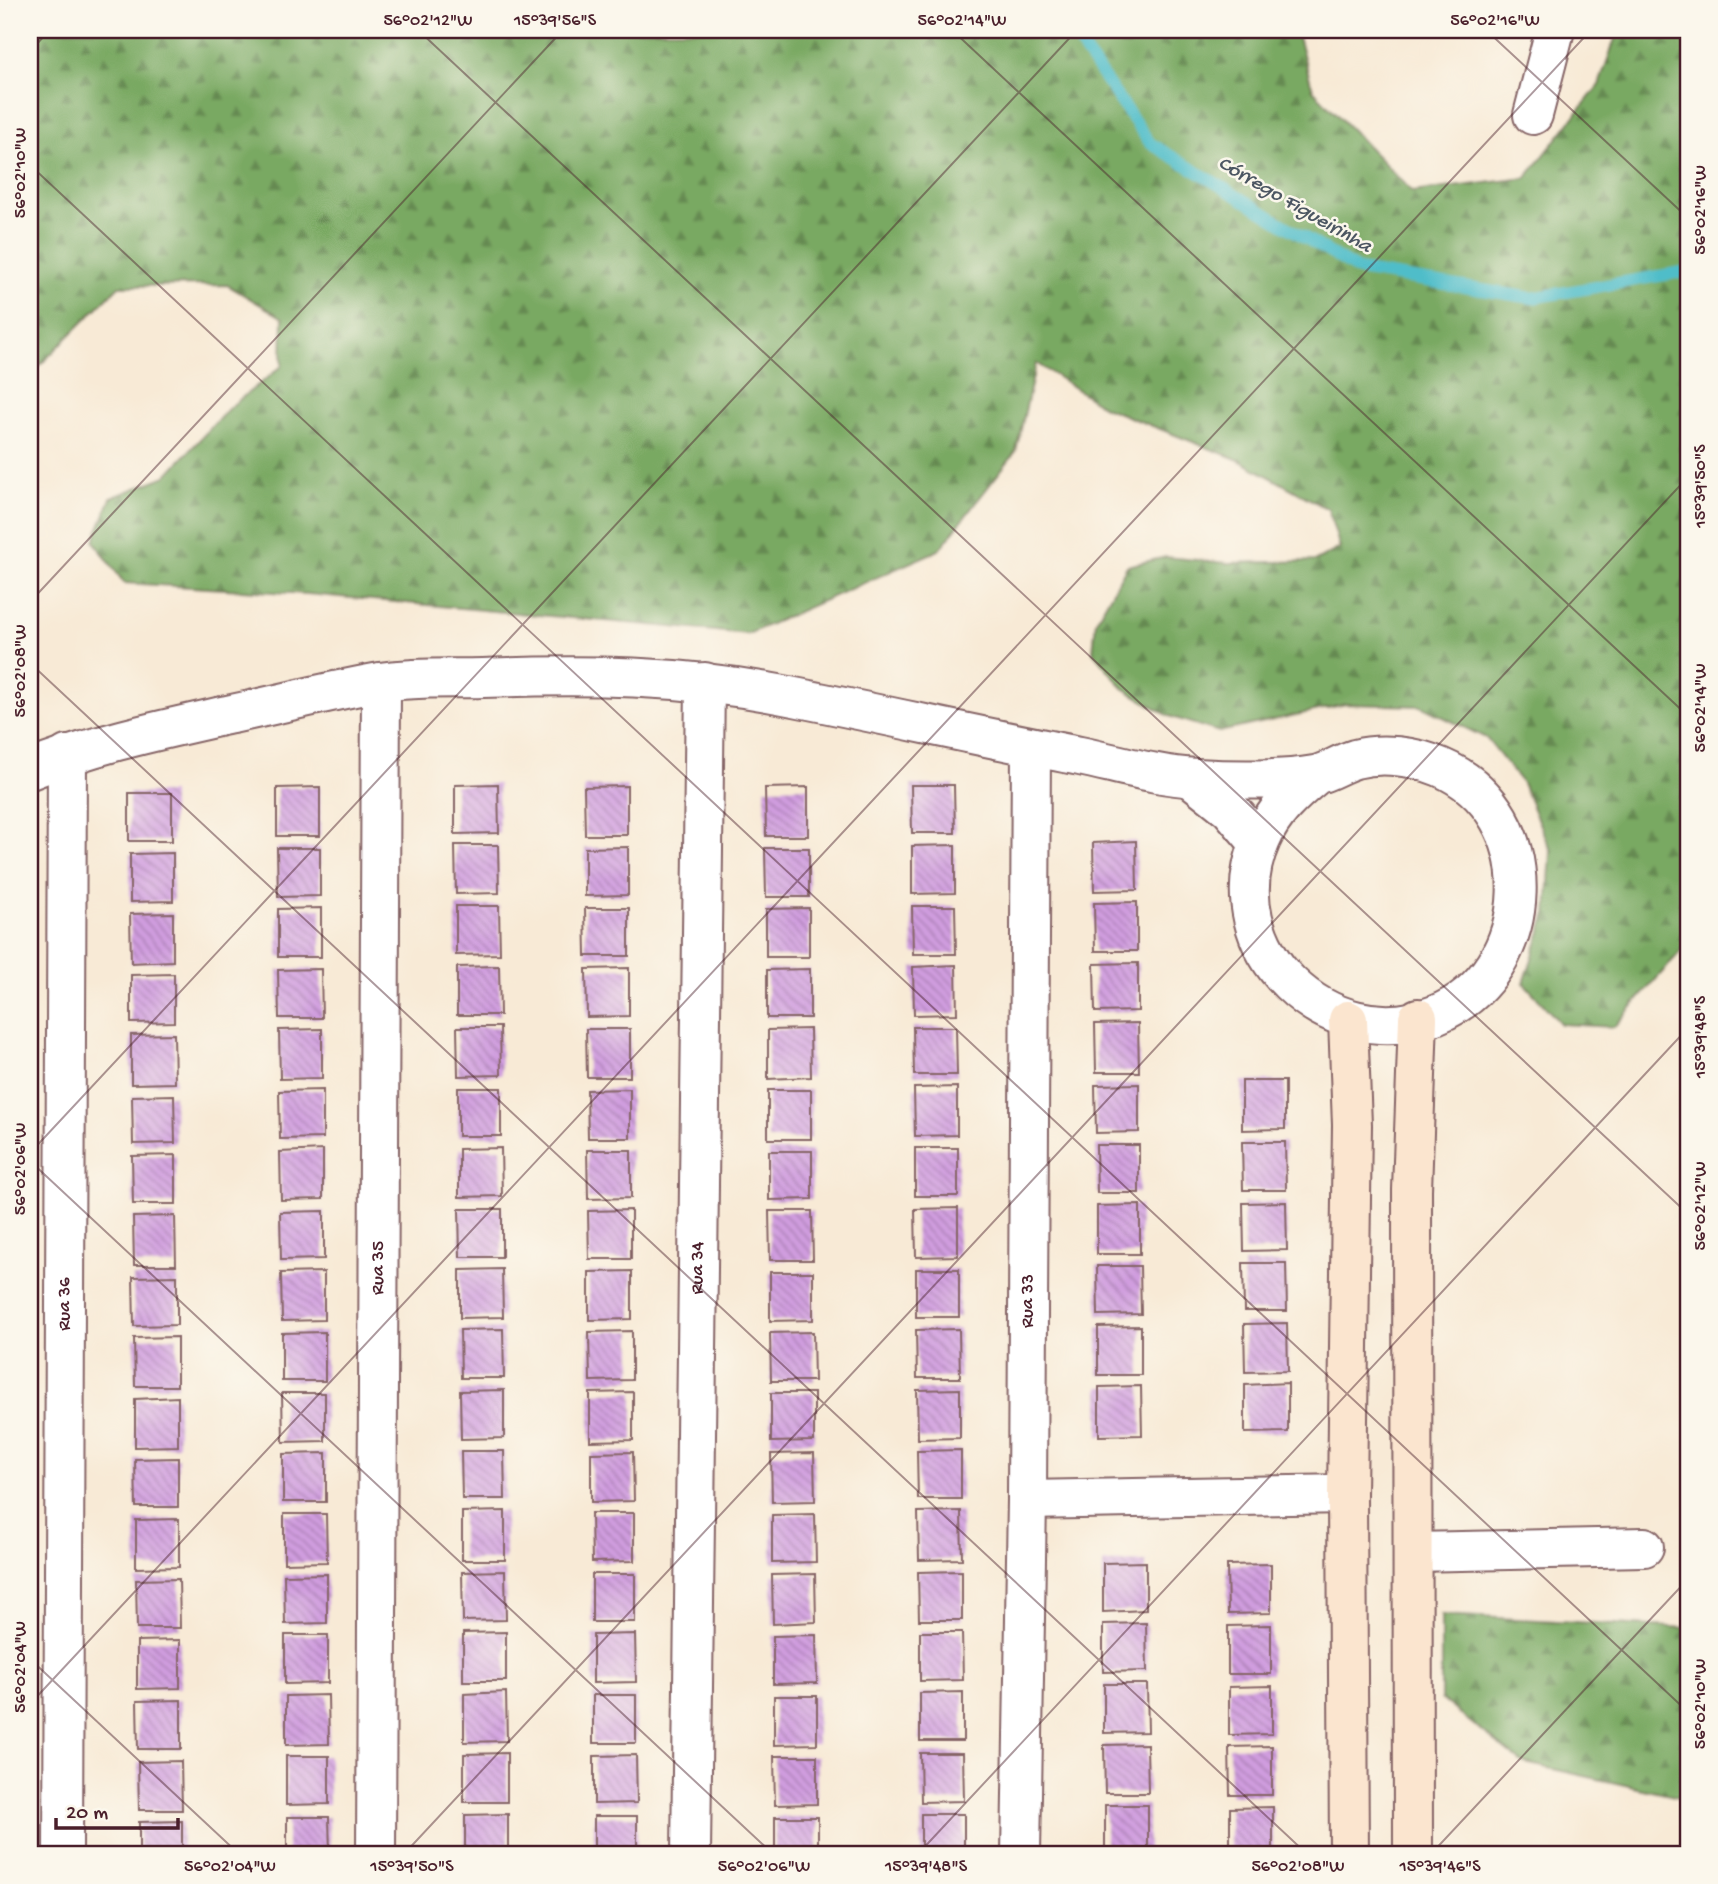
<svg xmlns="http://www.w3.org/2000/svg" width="1718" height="1884" viewBox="0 0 1718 1884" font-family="'Gochi Hand',sans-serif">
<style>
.forest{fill:url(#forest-firs);stroke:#626446;stroke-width:2}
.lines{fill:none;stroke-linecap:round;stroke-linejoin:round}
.stream{stroke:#50bdc9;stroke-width:12}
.building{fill:url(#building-back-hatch)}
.street-casing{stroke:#876667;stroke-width:42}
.secondary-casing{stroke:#876667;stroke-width:42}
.street{stroke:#fff;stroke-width:38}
.secondary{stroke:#fbe5cf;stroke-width:38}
.ticks{fill:none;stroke:#4a1f2b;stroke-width:2;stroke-opacity:0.45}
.labels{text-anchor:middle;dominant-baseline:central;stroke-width:5;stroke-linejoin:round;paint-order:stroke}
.street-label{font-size:19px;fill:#4a1f2b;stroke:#fbf7ec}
.water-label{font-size:21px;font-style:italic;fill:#4c5662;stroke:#fbf7ec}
.neatline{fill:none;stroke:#4a1f2b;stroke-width:2.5}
.ticks-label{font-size:18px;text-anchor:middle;fill:#4a1f2b}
</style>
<defs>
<pattern id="forest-firs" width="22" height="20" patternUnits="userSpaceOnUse" patternTransform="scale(1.75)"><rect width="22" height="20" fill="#79a962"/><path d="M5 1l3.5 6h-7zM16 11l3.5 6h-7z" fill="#658951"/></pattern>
<pattern id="building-back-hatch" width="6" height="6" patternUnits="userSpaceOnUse" patternTransform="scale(1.75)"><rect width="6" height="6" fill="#d09ddf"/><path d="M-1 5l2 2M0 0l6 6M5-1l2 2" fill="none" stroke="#ab7fb5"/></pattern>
</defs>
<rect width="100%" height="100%" fill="#fbf7ec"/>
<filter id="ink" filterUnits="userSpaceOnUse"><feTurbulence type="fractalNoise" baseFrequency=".0143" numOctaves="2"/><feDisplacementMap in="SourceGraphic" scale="14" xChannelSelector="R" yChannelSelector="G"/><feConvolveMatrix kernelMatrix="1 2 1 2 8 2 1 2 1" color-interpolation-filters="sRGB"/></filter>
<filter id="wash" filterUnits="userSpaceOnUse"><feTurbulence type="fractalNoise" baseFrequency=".00686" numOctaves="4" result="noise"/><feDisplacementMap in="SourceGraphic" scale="28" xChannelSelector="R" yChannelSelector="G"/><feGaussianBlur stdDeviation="1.57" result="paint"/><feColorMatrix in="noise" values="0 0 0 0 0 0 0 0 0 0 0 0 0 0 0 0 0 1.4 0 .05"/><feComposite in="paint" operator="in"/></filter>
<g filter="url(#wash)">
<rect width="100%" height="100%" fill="#f8ead6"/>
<g class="forest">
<polygon points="30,30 1296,30 1313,90 1412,192 1526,178 1599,85 1618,30 1688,30 1688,943 1614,1027 1561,1024 1524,983 1547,913 1551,851 1522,783 1486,738 1421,706 1346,704 1219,732 1169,716 1123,688 1093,652 1096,621 1127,566 1166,557 1228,563 1316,561 1340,548 1328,509 1239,460 1104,407 1036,363 1016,451 939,550 748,634 307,594 124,583 94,541 111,498 166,476 229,408 282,366 283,318 227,285 119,286 30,375"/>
<polygon points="1441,1615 1688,1628 1688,1799 1521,1762 1441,1699"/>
</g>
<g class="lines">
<polyline class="stream" points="1070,30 1150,143 1358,270 1532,298 1688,271"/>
</g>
<g id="blocks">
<g class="building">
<polygon points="498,784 499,833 455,834 455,785"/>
<polygon points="911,785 954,785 955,833 912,833"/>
<polygon points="627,786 627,835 585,835 584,787"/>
<polygon points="320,787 320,836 277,836 277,788"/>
<polygon points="808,787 808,836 766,836 765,788"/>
<rect x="129" y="793" width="43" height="48"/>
<polygon points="1136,841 1137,890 1094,891 1093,843"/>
<polygon points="455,845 498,845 499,893 456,894"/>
<polygon points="955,845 955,893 912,894 912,846"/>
<polygon points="628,847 628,895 585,896 585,848"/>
<polygon points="277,848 320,848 320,896 278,897"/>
<polygon points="765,848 809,848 809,897 766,897"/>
<polygon points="173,853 173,901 130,902 130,854"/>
<polygon points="1137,902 1137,951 1095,951 1094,903"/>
<polygon points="456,906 499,906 500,954 456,955"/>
<polygon points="912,906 955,906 956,954 913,954"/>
<polygon points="321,908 321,957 278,957 278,909"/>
<polygon points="585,908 629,908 629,956 586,956"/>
<polygon points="809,908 809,957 766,957 766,909"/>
<polygon points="173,913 173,961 131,963 130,914"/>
<polygon points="1138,963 1138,1011 1095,1012 1094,964"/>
<polygon points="956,965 957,1014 914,1015 913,967"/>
<polygon points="499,966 500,1015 457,1015 457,967"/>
<polygon points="629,968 629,1016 587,1017 586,969"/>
<polygon points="321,969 322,1018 279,1018 278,970"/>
<polygon points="810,969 810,1018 767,1018 767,970"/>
<polygon points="174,974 174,1022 131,1023 131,975"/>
<polygon points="1138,1023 1139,1072 1096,1072 1095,1024"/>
<polygon points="457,1027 500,1027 501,1075 458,1076"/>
<polygon points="913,1027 956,1027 957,1075 914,1075"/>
<polygon points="322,1029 322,1078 280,1079 279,1030"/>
<polygon points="586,1029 630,1029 630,1077 587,1077"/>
<polygon points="810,1029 811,1077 768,1079 768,1030"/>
<polygon points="174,1034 175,1083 131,1084 131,1035"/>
<polygon points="1242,1081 1285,1081 1285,1129 1242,1130"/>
<polygon points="1139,1084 1139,1132 1096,1133 1095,1085"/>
<polygon points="957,1087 957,1135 915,1136 914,1088"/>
<rect x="458" y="1088" width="43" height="48"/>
<polygon points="630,1089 630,1138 588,1138 587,1090"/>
<polygon points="323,1090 323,1138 280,1139 279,1091"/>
<rect x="768" y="1090" width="43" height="49"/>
<polygon points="174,1095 175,1143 133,1144 132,1096"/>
<polygon points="1242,1142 1285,1142 1286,1190 1243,1190"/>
<polygon points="1096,1145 1139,1145 1139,1193 1097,1193"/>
<polygon points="501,1148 502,1196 459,1197 459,1149"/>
<rect x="915" y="1148" width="43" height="48"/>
<polygon points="323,1150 323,1199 281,1200 280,1152"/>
<polygon points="587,1150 631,1150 631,1198 588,1199"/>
<polygon points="769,1151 812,1151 812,1199 769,1200"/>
<polygon points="176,1155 176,1204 133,1204 132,1156"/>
<polygon points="1286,1202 1287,1250 1244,1251 1243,1203"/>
<polygon points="1140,1205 1140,1254 1097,1254 1097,1206"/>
<polygon points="958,1208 958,1256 916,1257 915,1209"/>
<polygon points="459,1209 502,1209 502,1257 460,1257"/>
<polygon points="631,1210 631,1259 589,1259 588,1211"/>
<polygon points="324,1211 324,1259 281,1260 280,1212"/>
<polygon points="769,1211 812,1211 813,1260 770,1260"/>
<polygon points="175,1216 176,1265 134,1265 133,1217"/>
<polygon points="1243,1263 1286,1263 1287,1311 1244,1311"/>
<polygon points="1097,1266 1140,1266 1141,1314 1098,1315"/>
<polygon points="502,1269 503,1317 460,1318 460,1270"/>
<rect x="916" y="1269" width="43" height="48"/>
<polygon points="632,1271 632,1319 589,1320 589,1272"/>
<polygon points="324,1272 324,1320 282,1321 281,1273"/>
<polygon points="770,1272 813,1272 813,1320 770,1321"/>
<polygon points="177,1276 177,1325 134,1326 133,1277"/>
<polygon points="1287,1323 1288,1371 1245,1372 1244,1324"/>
<polygon points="1141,1326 1141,1375 1098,1375 1098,1327"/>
<polygon points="503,1329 504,1378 461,1378 460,1330"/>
<polygon points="959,1329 960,1378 917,1378 916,1330"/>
<polygon points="632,1331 632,1380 590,1381 589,1332"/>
<polygon points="325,1332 325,1381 282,1381 282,1333"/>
<polygon points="813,1332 814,1381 771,1381 770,1333"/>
<polygon points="177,1337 177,1386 135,1386 134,1338"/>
<polygon points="1288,1383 1288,1432 1245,1433 1245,1385"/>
<polygon points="1141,1386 1142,1435 1099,1436 1099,1387"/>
<polygon points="960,1389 960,1438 918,1439 917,1390"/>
<polygon points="504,1390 504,1438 461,1439 460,1391"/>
<polygon points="633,1392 633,1440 590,1441 590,1393"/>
<polygon points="282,1393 325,1393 325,1441 283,1442"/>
<polygon points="771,1393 814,1393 814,1441 771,1442"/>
<polygon points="178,1397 178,1446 135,1447 135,1399"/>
<polygon points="961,1450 961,1499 918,1499 917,1451"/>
<polygon points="461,1451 504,1451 505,1499 462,1499"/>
<polygon points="633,1452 634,1501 591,1502 591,1453"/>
<polygon points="326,1453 326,1502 283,1502 283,1454"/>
<polygon points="814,1453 815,1501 772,1502 771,1454"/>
<polygon points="178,1458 178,1507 136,1507 135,1459"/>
<polygon points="505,1511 505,1560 462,1560 462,1512"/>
<polygon points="961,1511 962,1559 919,1560 918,1512"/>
<polygon points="591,1513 634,1513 634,1561 592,1562"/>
<polygon points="284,1514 326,1514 327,1562 284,1563"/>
<polygon points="815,1514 816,1562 772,1563 772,1515"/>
<polygon points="179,1519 179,1567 136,1568 136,1520"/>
<polygon points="1146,1562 1146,1610 1103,1612 1103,1563"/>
<polygon points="1271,1564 1271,1613 1228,1614 1227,1565"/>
<polygon points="505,1571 506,1620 463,1621 462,1572"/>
<polygon points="962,1571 962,1620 919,1620 918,1572"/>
<polygon points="327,1574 327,1623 285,1624 284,1575"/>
<rect x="592" y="1574" width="43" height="48"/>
<polygon points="815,1574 816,1622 773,1624 772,1575"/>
<polygon points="179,1579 180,1628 137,1628 136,1580"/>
<polygon points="1146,1623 1147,1671 1103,1672 1103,1624"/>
<polygon points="1271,1625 1271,1674 1228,1674 1228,1626"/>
<polygon points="506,1632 506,1681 463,1681 463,1633"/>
<polygon points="920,1632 962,1632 963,1680 920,1681"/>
<polygon points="635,1634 636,1682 593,1683 593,1635"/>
<polygon points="285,1635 328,1635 328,1683 285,1684"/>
<polygon points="816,1635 817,1683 773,1684 773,1636"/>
<polygon points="180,1640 180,1688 137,1689 137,1641"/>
<polygon points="1104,1684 1147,1684 1148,1732 1104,1733"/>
<polygon points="1272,1686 1272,1734 1229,1735 1229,1687"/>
<polygon points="506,1692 507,1741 464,1742 464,1694"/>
<polygon points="963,1692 963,1741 920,1741 920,1693"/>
<polygon points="328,1695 329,1744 286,1745 286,1696"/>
<rect x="593" y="1695" width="43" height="48"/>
<polygon points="774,1696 817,1696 817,1744 774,1745"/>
<polygon points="181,1700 181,1749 138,1749 137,1701"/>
<polygon points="1147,1744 1148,1793 1105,1793 1104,1745"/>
<polygon points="1272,1746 1272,1795 1230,1795 1229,1747"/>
<polygon points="507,1753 507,1802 464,1802 464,1754"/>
<polygon points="920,1753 963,1753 964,1801 921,1802"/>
<polygon points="636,1755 637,1803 594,1804 594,1756"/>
<polygon points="286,1756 329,1756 329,1804 286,1805"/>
<polygon points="774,1756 817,1756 817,1804 775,1805"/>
<polygon points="181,1761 182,1810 139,1810 138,1762"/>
<polygon points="1105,1805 1148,1805 1148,1853 1105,1854"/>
<polygon points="1273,1807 1273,1854 1230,1854 1230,1808"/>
<polygon points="508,1814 508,1854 465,1854 465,1815"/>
<rect x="921" y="1814" width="43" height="40"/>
<rect x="594" y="1816" width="43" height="38"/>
<polygon points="287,1817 329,1817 330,1854 287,1854"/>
<rect x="775" y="1817" width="43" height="37"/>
<polygon points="182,1821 182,1854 139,1854 139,1822"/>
</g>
</g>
</g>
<g filter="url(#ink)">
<use href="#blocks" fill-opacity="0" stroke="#876667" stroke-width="2"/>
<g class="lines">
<defs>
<g id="street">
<polyline points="1533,115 1555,30"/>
<path d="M 30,770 C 93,744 161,730 227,715 C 276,705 325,692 375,683 C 410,677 447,679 483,678 C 586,674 681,675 784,695 C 882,714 981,737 1080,756 C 1118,764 1158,776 1196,778 C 1229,780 1283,781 1315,775 C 1329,772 1341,763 1355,759 C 1382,752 1414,756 1440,767 C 1546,812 1540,973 1435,1015 C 1329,1057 1213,947 1261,840 C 1273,812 1293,794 1316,775"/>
<polyline points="1191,778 1230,809 1259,843"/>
<polyline points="1027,1500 1347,1494"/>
<polyline points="1413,1552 1644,1547"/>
<path id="s1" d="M 63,1854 L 67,755"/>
<path id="s2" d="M 376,1854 L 381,682"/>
<path id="s3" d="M 691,1854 L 705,682"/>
<path id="s4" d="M 1021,1854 L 1027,1500 L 1031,747"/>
</g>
<g id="secondary">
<polyline points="1348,1020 1352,1125 1347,1494 1349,1854"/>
<polyline points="1413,1854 1412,1190 1418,1018"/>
</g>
</defs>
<use href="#street" class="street-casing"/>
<use href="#secondary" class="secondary-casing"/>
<use href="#street" class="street"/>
<use href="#secondary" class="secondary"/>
</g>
</g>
<path class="ticks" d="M 418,30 L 1688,1214M 952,30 L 1688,716M 1486,30 L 1688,218M 30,51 L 50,30M 30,165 L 1688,1712M 30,602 L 563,30M 30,663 L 1307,1854M 30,1153 L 1077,30M 30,1161 L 773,1854M 30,1659 L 239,1854M 30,1704 L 1591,30M 404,1854 L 1688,477M 918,1854 L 1688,1028M 1431,1854 L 1688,1579"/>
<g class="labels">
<g class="street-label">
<text stroke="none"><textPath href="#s2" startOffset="586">Rua 35</textPath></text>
<text stroke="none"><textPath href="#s3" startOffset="586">Rua 34</textPath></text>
<text stroke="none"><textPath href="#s4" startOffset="553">Rua 33</textPath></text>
<text stroke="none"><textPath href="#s1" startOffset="550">Rua 36</textPath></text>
</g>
<g class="water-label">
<text transform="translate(1294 206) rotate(30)">Córrego Figueirinha</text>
</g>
</g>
<rect width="1718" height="1884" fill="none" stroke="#fbf7ec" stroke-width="77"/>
<path d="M56 1818v10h122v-10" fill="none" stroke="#4a1f2b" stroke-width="3.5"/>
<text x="66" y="1818" font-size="21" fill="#4a1f2b" stroke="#fbf7ec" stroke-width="5" paint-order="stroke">20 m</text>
<rect x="38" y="38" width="1642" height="1808" class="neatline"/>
<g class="ticks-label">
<text x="428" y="25">56°02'12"W</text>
<text x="555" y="25">15°39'56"S</text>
<text x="962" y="25">56°02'14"W</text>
<text x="1495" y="25">56°02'16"W</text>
<text transform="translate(19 173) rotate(-90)" y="6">56°02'10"W</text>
<text transform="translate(1699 210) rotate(-90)" y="6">56°02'16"W</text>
<text transform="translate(1699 486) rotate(-90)" y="6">15°39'50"S</text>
<text transform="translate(19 671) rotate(-90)" y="6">56°02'08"W</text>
<text transform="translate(1699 708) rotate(-90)" y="6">56°02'14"W</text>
<text transform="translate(1699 1037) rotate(-90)" y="6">15°39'48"S</text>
<text transform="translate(19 1169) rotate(-90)" y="6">56°02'06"W</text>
<text transform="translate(1699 1206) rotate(-90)" y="6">56°02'12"W</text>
<text transform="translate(19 1667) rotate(-90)" y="6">56°02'04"W</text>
<text transform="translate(1699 1704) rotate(-90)" y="6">56°02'10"W</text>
<text x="230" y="1871">56°02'04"W</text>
<text x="412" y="1871">15°39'50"S</text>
<text x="764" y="1871">56°02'06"W</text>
<text x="926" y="1871">15°39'48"S</text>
<text x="1298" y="1871">56°02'08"W</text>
<text x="1440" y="1871">15°39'46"S</text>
</g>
</svg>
